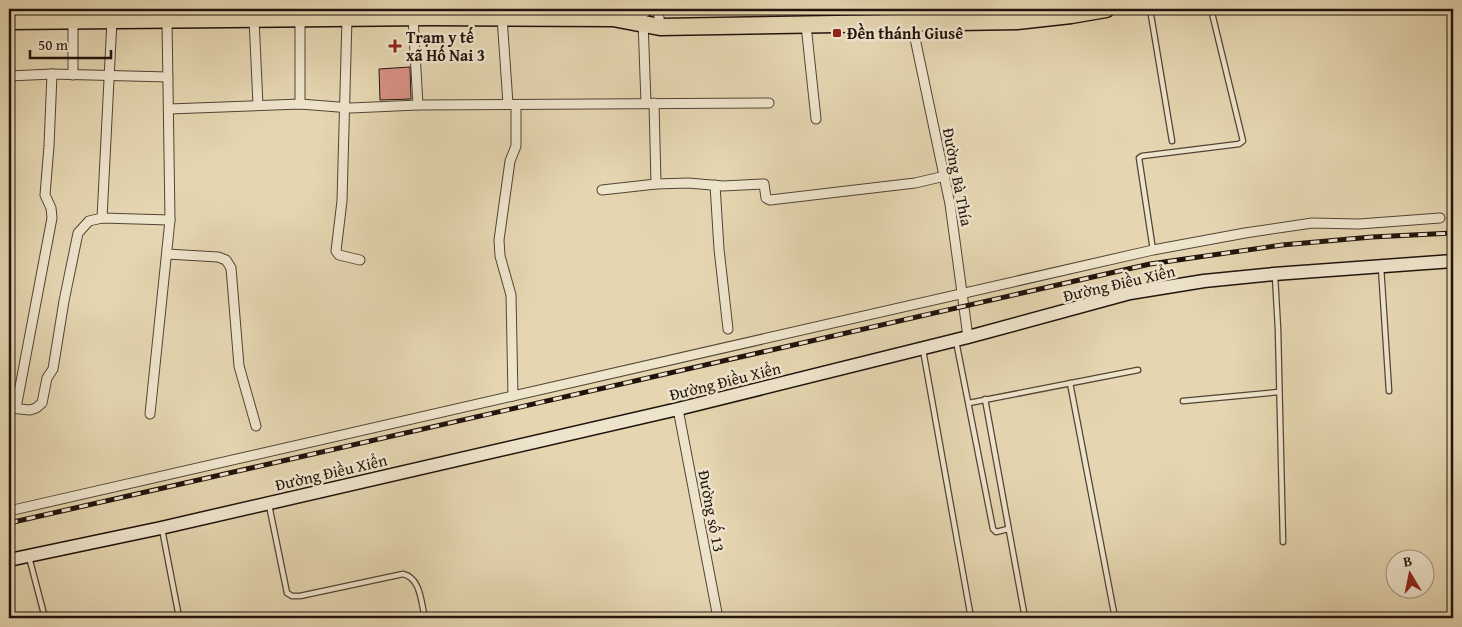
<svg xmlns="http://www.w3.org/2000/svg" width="1462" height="627" viewBox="0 0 1462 627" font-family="'Gentium Book Plus',serif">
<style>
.building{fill:#d89085;stroke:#21130c}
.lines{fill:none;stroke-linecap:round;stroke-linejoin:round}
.lane-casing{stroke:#524435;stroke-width:7}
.street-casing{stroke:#524435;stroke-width:11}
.secondary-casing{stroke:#21130c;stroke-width:15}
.highway-casing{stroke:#21130c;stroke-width:19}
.lane{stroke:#eee4cc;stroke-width:4.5}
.street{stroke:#eee4cc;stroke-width:9}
.secondary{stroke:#eee4cc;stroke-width:12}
.highway{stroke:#e5d6b1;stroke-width:16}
.rail-casing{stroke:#21130c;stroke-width:5}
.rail{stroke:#eee4cc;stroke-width:3;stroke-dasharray:9;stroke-linecap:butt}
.poi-dot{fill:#8f2418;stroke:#eee4cc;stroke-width:2}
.labels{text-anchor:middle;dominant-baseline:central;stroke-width:5;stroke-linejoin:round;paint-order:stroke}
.poi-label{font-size:16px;font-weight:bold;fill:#21130c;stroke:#eee4cc;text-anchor:start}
.street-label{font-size:16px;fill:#21130c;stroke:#eee4cc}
</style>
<rect width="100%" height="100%" fill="#e5d6b1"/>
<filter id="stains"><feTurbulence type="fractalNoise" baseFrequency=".004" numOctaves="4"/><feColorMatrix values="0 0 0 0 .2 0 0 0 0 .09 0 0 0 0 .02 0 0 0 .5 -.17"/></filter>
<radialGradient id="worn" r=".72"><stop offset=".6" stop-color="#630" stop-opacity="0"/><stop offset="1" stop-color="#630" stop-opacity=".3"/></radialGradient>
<polygon class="building" points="410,67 411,99 380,100 379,69"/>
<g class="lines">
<defs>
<g id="lane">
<polyline points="1150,9 1172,141"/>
<polyline points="1153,250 1139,158 1142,156 1239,144 1243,141 1211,9"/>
<polyline points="1381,267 1389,391"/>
<polyline points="1275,276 1278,329 1283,542"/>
<polyline points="956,341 993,529 996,532 1008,529"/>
<polyline points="923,350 971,618"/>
<polyline points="1070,383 1115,618"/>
<polyline points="985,399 1025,618"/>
<polyline points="1183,401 1279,392"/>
<polyline points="969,403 1138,370"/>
<path d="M 269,505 L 287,593 L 292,596 L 300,596 L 403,574 C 421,578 421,603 425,618"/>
<polyline points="162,529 178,612 182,618"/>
<polyline points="29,557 45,618"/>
</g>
<g id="street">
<polyline points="658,9 660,27"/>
<polyline points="413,17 418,105"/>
<polyline points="502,17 508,104"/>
<polyline points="347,18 342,201 336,251 339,255 360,260"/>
<polyline points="254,19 258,105"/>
<polyline points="300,19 300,104"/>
<polyline points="73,21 73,75"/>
<polyline points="643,21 646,103"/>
<polyline points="912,24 950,204 968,337"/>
<polyline points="806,25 816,119"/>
<polyline points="9,76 52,74 168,77"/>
<polyline points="654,103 656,184"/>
<polyline points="169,109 300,104 351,108 418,105 769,103"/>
<polyline points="715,185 719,249 728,329"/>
<polyline points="602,190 656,184 688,183 723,186 762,184 764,184 766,198 770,200 915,183 945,176"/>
<polyline points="102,218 112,20"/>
<polyline points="167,254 218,257 226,260 231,268 239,366 256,426"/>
<polyline points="513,396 511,295 500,256 499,240 510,161 516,146 516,105"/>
<polyline points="9,408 30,410 36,408 42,403 47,378 53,369 64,301 78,233 89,221 102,218 170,220"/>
<polyline points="16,408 52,218 51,208 45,195 49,146 52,74"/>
<polyline points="678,409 718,618"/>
<polyline points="150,414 170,220 167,20"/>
<polyline points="9,511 1153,250 1245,233 1312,223 1359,224 1440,218"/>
</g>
<polyline id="secondary" points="9,560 161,528 678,409 968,337 1130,293 1204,281 1274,274 1453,261"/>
<g id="highway">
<polyline points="909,9 912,24"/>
<polyline points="616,17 644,9"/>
<polyline points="9,21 430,17 613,18 660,27 1017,21 1071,15 1106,9"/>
</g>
</defs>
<use href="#lane" class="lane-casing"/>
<use href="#street" class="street-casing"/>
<use href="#secondary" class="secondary-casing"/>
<use href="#highway" class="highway-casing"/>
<use href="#lane" class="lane"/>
<use href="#street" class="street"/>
<use href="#secondary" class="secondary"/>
<use href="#highway" class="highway"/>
<defs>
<polyline id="rail" points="9,523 1150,264 1282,245 1372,237 1453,233"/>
</defs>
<use href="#rail" class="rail-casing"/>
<use href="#rail" class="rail"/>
</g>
<g class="poi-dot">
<rect x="832" y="28" width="10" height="10" rx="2.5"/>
<path d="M392.5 38.5h5v5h5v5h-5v5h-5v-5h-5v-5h5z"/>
</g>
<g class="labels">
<g class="poi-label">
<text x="847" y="33">Đền thánh Giusê</text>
<text x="406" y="37">Trạm y tế<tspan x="406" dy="18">xã Hố Nai 3</tspan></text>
</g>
<g class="street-label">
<text transform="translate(958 177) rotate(79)">Đường Bà Thía</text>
<text transform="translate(1119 283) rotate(-13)">Đường Điều Xiển</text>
<text transform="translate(725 381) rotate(-14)">Đường Điều Xiển</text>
<text transform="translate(331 472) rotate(-13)">Đường Điều Xiển</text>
<text transform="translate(712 511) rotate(79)">Đường số 13</text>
</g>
</g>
<rect width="1462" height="627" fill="none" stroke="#e5d6b1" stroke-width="30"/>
<rect x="10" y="10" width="1442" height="607" fill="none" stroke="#21130c" stroke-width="2.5"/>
<rect x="15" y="15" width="1432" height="597" fill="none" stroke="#21130c"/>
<g transform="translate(1410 574) rotate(350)"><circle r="24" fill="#eee4cc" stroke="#9c907f"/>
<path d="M0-4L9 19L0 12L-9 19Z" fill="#8f2418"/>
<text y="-8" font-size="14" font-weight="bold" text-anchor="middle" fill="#21130c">B</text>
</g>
<path d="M30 50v8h81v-8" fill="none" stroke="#21130c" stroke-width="2.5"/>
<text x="38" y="50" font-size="15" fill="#21130c" stroke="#eee4cc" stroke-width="4" paint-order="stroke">50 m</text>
<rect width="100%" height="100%" filter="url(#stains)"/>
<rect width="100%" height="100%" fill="url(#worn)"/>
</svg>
